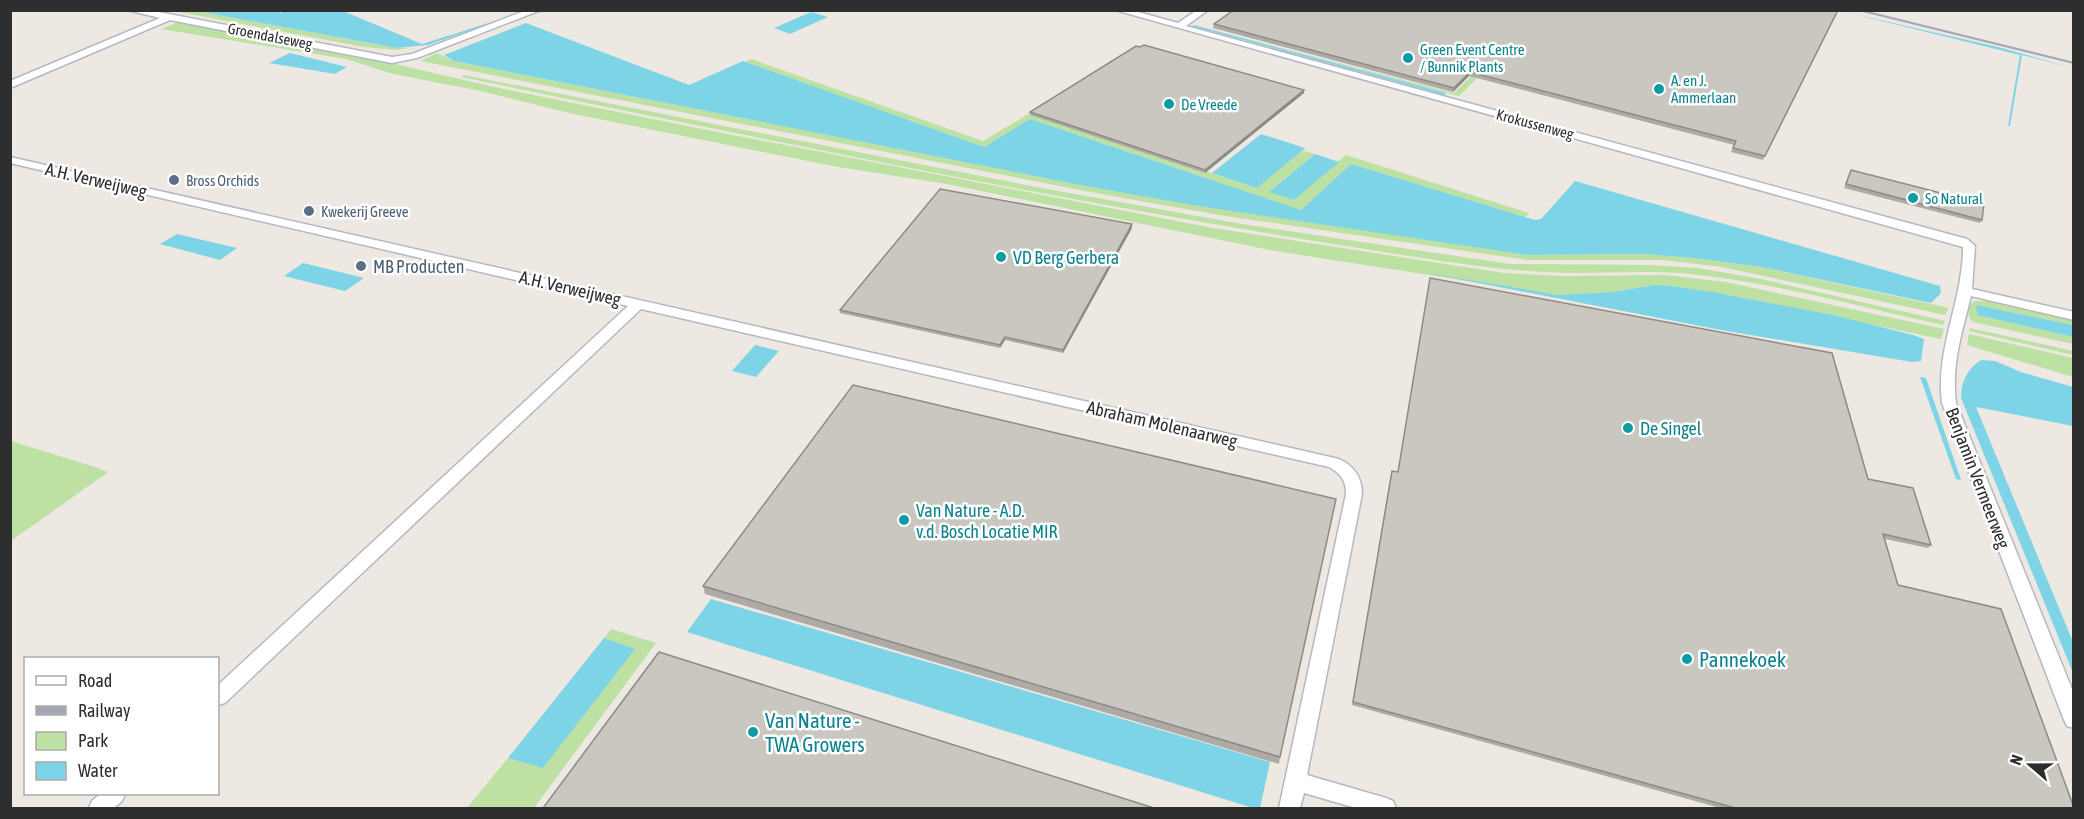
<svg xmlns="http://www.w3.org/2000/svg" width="2084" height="819" viewBox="0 0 2084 819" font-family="'Asap Condensed',sans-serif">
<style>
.green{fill:#bde0a3}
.water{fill:#7dd4e7}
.pier{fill:#eee8e2}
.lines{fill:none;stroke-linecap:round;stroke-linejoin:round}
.minor-casing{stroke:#b5b8c0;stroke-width:3}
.minor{fill:#fff;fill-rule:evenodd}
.rail{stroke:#a4a8b6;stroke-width:2}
.wall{fill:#aeaaa5}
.shaded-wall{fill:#8d8b86}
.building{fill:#cac6c0;stroke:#8d8b86;stroke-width:1.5}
.culture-dot{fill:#0f9aa8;stroke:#fff;stroke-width:2}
.service-dot{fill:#5c6f8a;stroke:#fff;stroke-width:2}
.labels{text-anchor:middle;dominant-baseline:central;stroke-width:5;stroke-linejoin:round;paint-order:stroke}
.far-street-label{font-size:15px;fill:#2e2e2e;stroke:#fff}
.far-culture-label{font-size:15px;fill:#0d838f;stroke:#fff;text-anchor:start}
.far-service-label{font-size:15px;fill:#4e5e75;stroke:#fff;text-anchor:start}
.street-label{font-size:18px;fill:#2e2e2e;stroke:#fff}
.culture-label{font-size:18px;fill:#0d838f;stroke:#fff;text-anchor:start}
.service-label{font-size:18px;fill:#4e5e75;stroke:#fff;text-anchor:start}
.near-culture-label{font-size:21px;fill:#0d838f;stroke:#fff;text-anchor:start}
</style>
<rect width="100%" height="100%" fill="#eee8e2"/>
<g class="green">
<polygon points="174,11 197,11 397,48 410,48 396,50 364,47"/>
<polygon points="1538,11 1545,11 1459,96 1194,25 1454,93"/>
<polygon points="180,21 347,53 490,86 702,129 1213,228 1504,273 1563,276 1665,275 1726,282 1944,329 1941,339 1749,299 1671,286 1655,285 1612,292 1558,295 1275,251 947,184 838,167 569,113 481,91 393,74 346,59 161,29"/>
<polygon points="437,53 454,61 961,161 1527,255 1645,254 1693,258 1761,267 1949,308 1945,315 1722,267 1663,260 1527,260 1225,216 1101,194 420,61"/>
<polygon points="751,59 983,141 1030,113 1257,188 1302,150 1315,154 1270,191 1294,200 1346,155 1529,213 1525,217 1351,164 1301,210 1030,119 984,147 745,62"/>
<path d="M 464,75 L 1047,189 L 1242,224 L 1510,264 L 1650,265 L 1698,268 L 1761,279 L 1945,321 L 1943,325 C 1860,307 1776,283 1691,274 C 1643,269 1595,275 1547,272 C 1494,270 1442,261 1390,253 C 1078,205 769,140 461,77 Z"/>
<polygon points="1974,301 1993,301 2073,319 2073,325 1977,305 1979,315 2073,337 2073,344 1973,322 1969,317 1968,307"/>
<polygon points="1970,328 2073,351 2073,355 1969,331"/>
<polygon points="1969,334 2073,358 2073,377 1967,345"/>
<polygon points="11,441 98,468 108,472 11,541"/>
<polygon points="611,629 656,643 534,808 467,808 508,758 543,767 634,649 604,638"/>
</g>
<g class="water">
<polygon points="275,10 280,13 287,10 343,11 422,44 527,11 428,45 397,48 197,11"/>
<polygon points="1841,11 2002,48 2073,68 2022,55 2010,126 2008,126 2020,55"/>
<polygon points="811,12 828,17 790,34 774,28"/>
<polygon points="526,23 689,85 743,61 984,147 1030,119 1301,210 1351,164 1535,220 1541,219 1575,181 1940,286 1941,293 1931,303 1761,267 1694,258 1645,254 1527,255 1199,206 1091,187 454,61 444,55"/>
<polygon points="1194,25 1446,93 1445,95 1192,26"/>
<polygon points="290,53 347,67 335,74 269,63"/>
<polygon points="1261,134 1305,148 1257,188 1212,173"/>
<polygon points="1315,154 1339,162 1294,200 1269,192"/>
<polygon points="177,234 237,248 220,260 160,244"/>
<polygon points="303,263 364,278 345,291 284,276"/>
<polygon points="1422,272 1558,295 1612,292 1655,285 1671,286 1712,292 1833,315 1913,335 1924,339 1921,361 1912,362 1721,330"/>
<polygon points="1977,305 2073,325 2073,337 1978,315 1976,309"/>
<polygon points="755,345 779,351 756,377 732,371"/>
<path d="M 1981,360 L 1995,361 L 2021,372 L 2073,387 L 2073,426 L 1976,407 L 2073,642 L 2073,673 L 1961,398 C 1961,382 1967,369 1981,360 Z"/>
<polygon points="1920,377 1926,378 1961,480 1956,479"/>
<polygon points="711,599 1270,762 1260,808 1253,808 687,632"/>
<polygon points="604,638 635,649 543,768 508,758"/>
</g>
<polygon class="pier" points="1860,10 2074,63 2073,65 1852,11"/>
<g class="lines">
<defs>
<g id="minor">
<polygon points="127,10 148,10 392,57 412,54 527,10 541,10 417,58 392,63 170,20 10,88 10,81 160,18"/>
<path d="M 1115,10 L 1131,10 L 1178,23 L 1197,10 L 1208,10 L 1186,26 L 1967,239 L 1975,246 L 1972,289 L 2074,312 L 2074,320 L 1971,296 C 1962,333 1951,365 1956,403 L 2074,694 L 2074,728 L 2067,726 L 2064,720 L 1942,403 C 1935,349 1963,301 1963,247 Z"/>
<path d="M 10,157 L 1339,459 C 1354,466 1362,477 1362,494 L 1307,775 L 1386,798 L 1393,801 L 1396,808 L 1356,808 L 1304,793 L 1300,808 L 1279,808 L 1346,494 C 1346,480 1341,474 1329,467 L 641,309 L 225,703 L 218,705 L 218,685 L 628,306 L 10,163 Z"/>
<polygon points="100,794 125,794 122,801 114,808 89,808 92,801"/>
</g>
</defs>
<use href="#minor" class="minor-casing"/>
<use href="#minor" class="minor"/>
<polyline class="rail" points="1859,10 2074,63"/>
</g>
<g class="wall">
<polygon points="1838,10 1763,160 1731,152 1734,145 1469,76 1453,92 1213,28 1214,24"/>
<polygon points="1304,90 1304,93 1205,173 1030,115 1030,112"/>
<polygon points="1851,170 1982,220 1980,223 1844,188"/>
<polygon points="1132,228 1063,353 1005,340 1000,348 840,313 840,310"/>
<polygon points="1391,474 1868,479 1931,545 1928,548 1885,539 1898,585 2073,808 1720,808 1352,705"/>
<polygon points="703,586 1280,757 1279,764 705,594"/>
</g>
<g class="shaded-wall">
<polygon points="1470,72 1469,76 1453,92 1454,88"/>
<polygon points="1304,90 1304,93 1205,173 1205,170"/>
<polygon points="1132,224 1132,228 1063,353 1063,350"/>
<polygon points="1005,337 1005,340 1000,348 1000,345"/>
</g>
<g class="building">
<polygon points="1234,10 1838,10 1765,156 1733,148 1736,141 1470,72 1454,88 1214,24"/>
<polygon points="1144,45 1304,90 1205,170 1030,112 1136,46 1140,47"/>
<polygon points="1851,170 1984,204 1982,220 1846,184"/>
<polygon points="940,189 1132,224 1063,350 1005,337 1000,345 840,310"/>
<polygon points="1430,278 1832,353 1868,479 1913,488 1931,545 1883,534 1898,585 2001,609 2073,805 2073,808 1735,808 1353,702 1392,471 1398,472"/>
<polygon points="853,385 1336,499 1280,757 703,586"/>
<polygon points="659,652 1154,808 543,808"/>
</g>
<g class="culture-dot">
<circle cx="1408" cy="58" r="6"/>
<circle cx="1659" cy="89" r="6"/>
<circle cx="1169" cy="104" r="6"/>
<circle cx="1913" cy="198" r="6"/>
<circle cx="1001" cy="257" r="6"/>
<circle cx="1628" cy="428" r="6"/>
<circle cx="904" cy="520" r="6"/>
<circle cx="1687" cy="659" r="6"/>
<circle cx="753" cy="732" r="6"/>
</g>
<g class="service-dot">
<circle cx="174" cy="180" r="6"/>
<circle cx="309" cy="211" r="6"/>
<circle cx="361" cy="266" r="6"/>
</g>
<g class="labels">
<g class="far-street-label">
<text transform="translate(270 36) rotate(11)">Groendalseweg</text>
<text transform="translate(1535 124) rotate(15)">Krokussenweg</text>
</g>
<g class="far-culture-label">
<text x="1420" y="49">Green Event Centre<tspan x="1420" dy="17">/ Bunnik Plants</tspan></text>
<text x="1671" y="80">A. en J.<tspan x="1671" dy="17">Ammerlaan</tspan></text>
<text x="1181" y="104">De Vreede</text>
<text x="1925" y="198">So Natural</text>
</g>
<g class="far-service-label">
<text x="186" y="180">Bross Orchids</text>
<text x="321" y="211">Kwekerij Greeve</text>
</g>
<g class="street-label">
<text transform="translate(96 180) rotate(13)">A.H. Verweijweg</text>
<text transform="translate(570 288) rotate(13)">A.H. Verweijweg</text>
<text transform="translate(1162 424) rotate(13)">Abraham Molenaarweg</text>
<text transform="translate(1978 478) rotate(69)">Benjamin Vermeerweg</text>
</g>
<g class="culture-label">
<text x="1013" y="257">VD Berg Gerbera</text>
<text x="1640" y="428">De Singel</text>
<text x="916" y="510">Van Nature - A.D.<tspan x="916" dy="21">v.d. Bosch Locatie MIR</tspan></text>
</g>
<g class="service-label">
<text x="373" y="266">MB Producten</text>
</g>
<g class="near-culture-label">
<text x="1699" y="659">Pannekoek</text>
<text x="765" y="720">Van Nature -<tspan x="765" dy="24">TWA Growers</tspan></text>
</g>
</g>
<rect width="2084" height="819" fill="none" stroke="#2e2e2e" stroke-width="24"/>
<rect x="24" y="657" width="195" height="138" fill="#ffffff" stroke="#ababab" stroke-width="1.5"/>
<rect x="36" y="676" width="30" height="9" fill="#ffffff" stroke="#ababab" stroke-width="1.5"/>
<text x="78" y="687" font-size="18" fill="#2e2e2e">Road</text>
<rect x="36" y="706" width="30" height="9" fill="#a4a8b6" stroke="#ababab" stroke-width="1.5"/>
<text x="78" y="717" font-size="18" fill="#2e2e2e">Railway</text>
<rect x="36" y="732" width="30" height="18" fill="#bde0a3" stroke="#ababab" stroke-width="1.5"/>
<text x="78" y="747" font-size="18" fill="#2e2e2e">Park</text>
<rect x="36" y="762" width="30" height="18" fill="#7dd4e7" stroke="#ababab" stroke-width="1.5"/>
<text x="78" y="777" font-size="18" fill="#2e2e2e">Water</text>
<g transform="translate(2030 765) rotate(290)" stroke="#ffffff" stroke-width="4.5" paint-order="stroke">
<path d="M0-4.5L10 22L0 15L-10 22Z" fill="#2e2e2e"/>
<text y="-9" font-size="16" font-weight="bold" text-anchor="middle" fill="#2e2e2e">N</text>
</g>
</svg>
